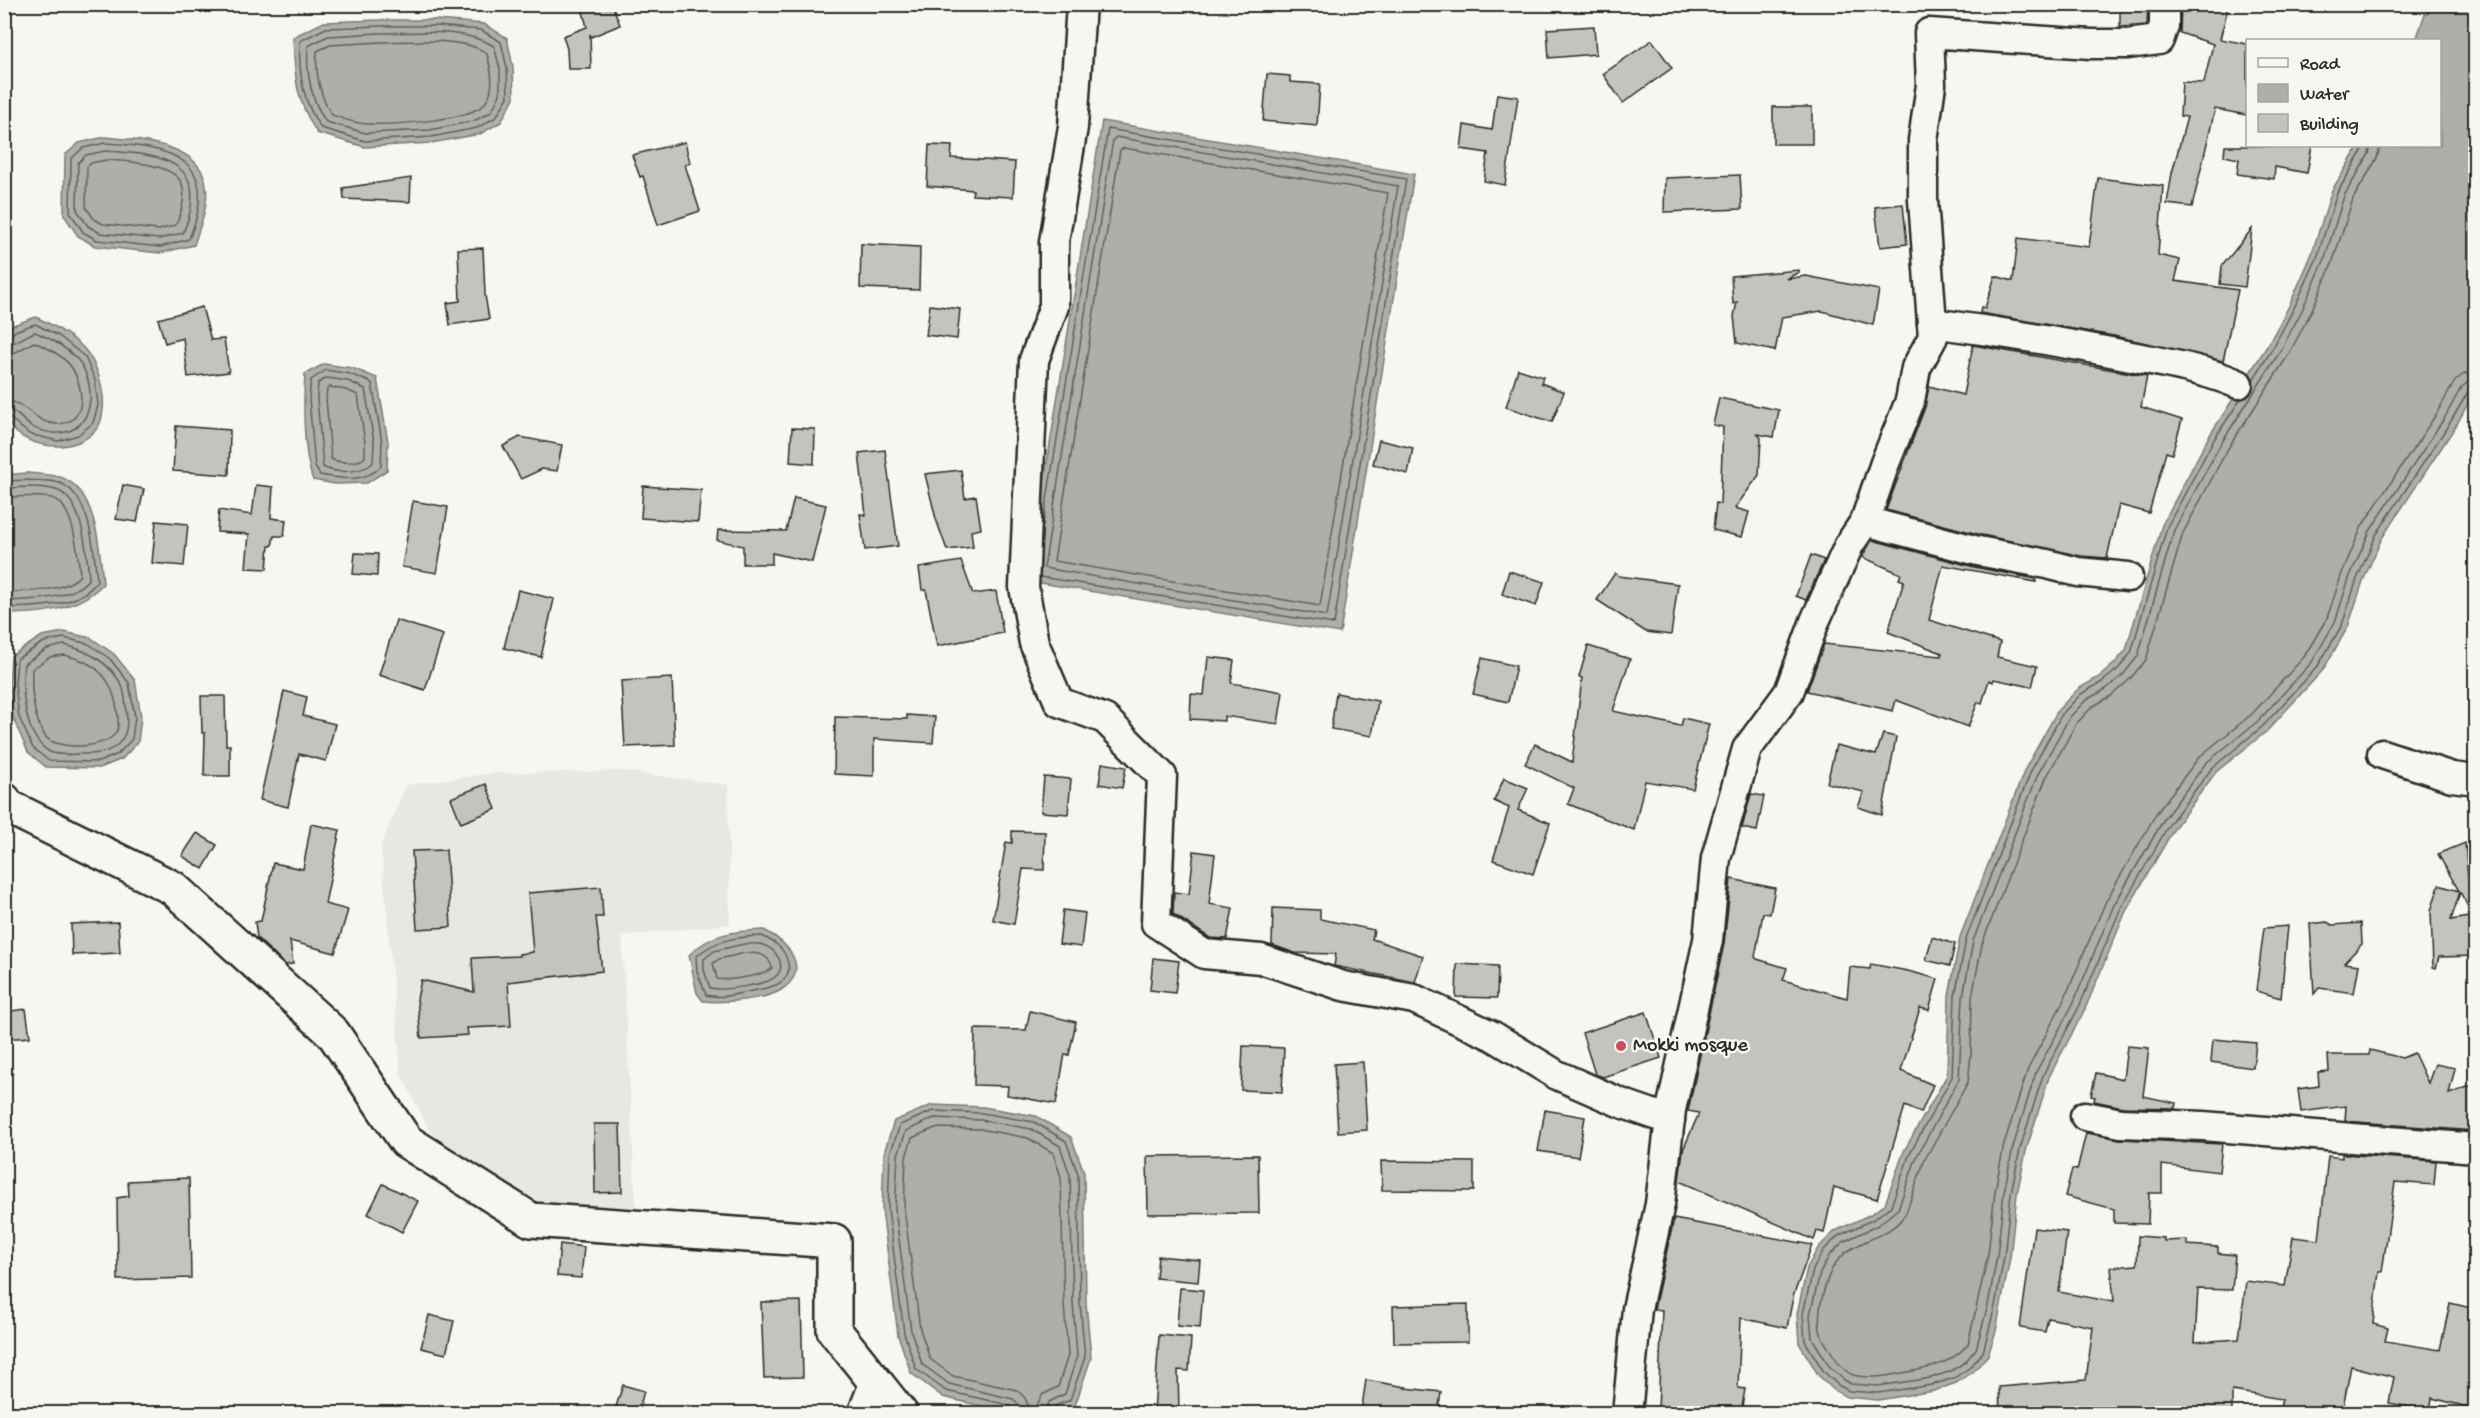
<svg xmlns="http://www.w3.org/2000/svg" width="2480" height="1418" viewBox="0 0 2480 1418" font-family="'Gochi Hand',sans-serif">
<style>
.built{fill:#e7e7e3}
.water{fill:#aeaeab;stroke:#7a7a78;stroke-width:1.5}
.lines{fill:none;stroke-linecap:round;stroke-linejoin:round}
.shore{stroke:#5f5f5e;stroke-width:1.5}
.building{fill:#c3c3c0;stroke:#2b2b2b;stroke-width:1.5}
.street-casing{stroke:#2b2b2b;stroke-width:33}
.secondary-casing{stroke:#2b2b2b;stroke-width:38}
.street{stroke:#f6f6f2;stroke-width:28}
.secondary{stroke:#f6f6f2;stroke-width:33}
.poi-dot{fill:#d1495b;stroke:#f6f6f2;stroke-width:2}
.labels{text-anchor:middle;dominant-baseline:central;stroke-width:5;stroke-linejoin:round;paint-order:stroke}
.poi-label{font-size:20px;fill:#2b2b2b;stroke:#f6f6f2;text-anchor:start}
</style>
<rect width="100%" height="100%" fill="#f6f6f2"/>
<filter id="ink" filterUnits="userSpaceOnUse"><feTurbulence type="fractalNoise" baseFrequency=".0167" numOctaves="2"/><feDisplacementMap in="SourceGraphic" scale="12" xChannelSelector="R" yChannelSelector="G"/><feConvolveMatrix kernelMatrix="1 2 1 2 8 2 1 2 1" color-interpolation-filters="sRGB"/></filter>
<g filter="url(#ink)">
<polygon class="built" points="622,771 728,785 730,924 622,936 636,1208 565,1212 479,1173 430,1131 401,1075 381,846 406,785 495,773"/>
<g class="water">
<polygon points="2428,5 2475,5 2475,390 2457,424 2382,538 2363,581 2348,627 2323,670 2267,731 2216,772 2175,827 2126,911 2085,1009 2049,1077 2026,1151 2017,1194 2010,1258 1996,1331 1988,1355 1973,1372 1956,1383 1934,1391 1878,1400 1847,1397 1835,1391 1819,1376 1799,1343 1797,1314 1807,1268 1818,1248 1835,1231 1871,1214 1885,1204 1904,1151 1947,1075 1949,996 1960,937 2025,769 2058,710 2078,689 2099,677 2114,664 2126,650 2162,525 2208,438 2269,343 2290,304 2311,256 2332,190 2359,146 2440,146 2440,40 2416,40"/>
<path d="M 380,20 L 437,20 L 484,24 L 507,38 L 513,67 L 514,98 L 501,122 L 480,134 L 431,143 L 365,147 L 317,133 C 295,99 295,77 293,37 L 324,22 Z"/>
<polygon points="1102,121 1414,174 1340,633 1028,581"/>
<path d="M 105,137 C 138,140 201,143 206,185 C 209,205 200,226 194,245 L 160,253 L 95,246 L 78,236 L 64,215 L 65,155 L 79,143 Z"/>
<path d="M 36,317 C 76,337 97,350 103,396 C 104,405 103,419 98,427 C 77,457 18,450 5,417 L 5,335 L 10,326 Z"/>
<path d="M 324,364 L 352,368 L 377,378 L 388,442 L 387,470 L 367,483 L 335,484 L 313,480 C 303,453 303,404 305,374 Z"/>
<path d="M 27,473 C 38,474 50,474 60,477 C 97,488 100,551 103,584 C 76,611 41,614 5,614 L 5,475 Z"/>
<polygon points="64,632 91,638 114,654 135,680 141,717 138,742 122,759 100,768 46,767 28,752 13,718 9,684 11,656 42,636"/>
<path d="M 764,930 C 788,942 812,970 781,990 C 766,1000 721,1003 703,1001 L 697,993 L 689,955 C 711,933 734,931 764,930 Z"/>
<polygon points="932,1105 983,1107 1036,1116 1071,1137 1084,1172 1086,1303 1091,1358 1075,1406 1048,1414 994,1409 943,1397 911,1373 898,1335 882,1210 884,1153 894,1121"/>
</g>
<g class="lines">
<g class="shore">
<path d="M 380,26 L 436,26 L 481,30 L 501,42 L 507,68 L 508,97 L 496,117 L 477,128 L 431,137 L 365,141 L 321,128 C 303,103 298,72 300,41 L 326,28 Z"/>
<path d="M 380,33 C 417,33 462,27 494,46 L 500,69 L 500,95 L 491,112 L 474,121 L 430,130 L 366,133 L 326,122 C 311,100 306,73 308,46 L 328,36 Z"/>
<path d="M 381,42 C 408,42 467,36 487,54 C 491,69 496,89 485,103 C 472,121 391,125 368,124 C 356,124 343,119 332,115 C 320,97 315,73 317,51 L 330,45 Z"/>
<polygon points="1116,137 1398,186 1327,616 1044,568 1113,140"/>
<path d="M 105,143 C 173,147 222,159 189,239 L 160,247 L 97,240 L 83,232 L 70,212 L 71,159 L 83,148 Z"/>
<polyline points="2371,146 2369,154 2344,196 2324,261 2302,310 2281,350 2220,445 2174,530 2138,656 2123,675 2106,689 2086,700 2069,718 2038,774 1973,941 1963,997 1959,1079 1917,1156 1898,1209 1878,1225 1843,1242 1829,1256 1820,1273 1810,1315 1812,1338 1830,1367 1843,1379 1851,1384 1878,1386 1931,1378 1951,1371 1965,1362 1976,1349 1988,1305 1997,1256 2004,1192 2013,1147 2036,1072 2073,1004 2114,905 2164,819 2206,763 2258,721 2312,662 2335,622 2350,576 2370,531 2445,417 2461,388 2468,382 2476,381"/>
<path d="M 2380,146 L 2377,158 L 2353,199 L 2332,264 L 2310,314 L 2289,354 L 2227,450 L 2183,533 L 2146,660 L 2128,681 L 2111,696 L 2092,707 L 2076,724 L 2046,778 L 1982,944 L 1972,997 L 1971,1055 L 1968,1082 L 1925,1159 L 1906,1213 C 1887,1245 1843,1235 1828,1278 C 1822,1295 1815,1319 1822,1337 C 1825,1343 1830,1350 1834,1356 C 1838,1363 1845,1372 1853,1375 C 1871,1380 1891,1375 1908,1372 C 1932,1368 1952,1363 1968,1344 L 1988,1255 L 1995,1191 L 2004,1144 L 2028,1069 L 2064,1000 L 2106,901 L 2156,814 L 2199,757 L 2252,714 L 2304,657 L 2327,618 L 2342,573 L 2362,526 L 2437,413 L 2455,381 L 2464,374 L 2476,372"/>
<polygon points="1124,148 1388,193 1320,606 1054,561 1120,150"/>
<path d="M 105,151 C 163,154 213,162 183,233 L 159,239 L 100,233 L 88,226 L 77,210 L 78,163 L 86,155 Z"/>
<path d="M 106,160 C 125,161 166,163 179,179 C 189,191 181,213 176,225 L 159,230 L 103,224 L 94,219 L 86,207 L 87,167 L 91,163 Z"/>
<polyline points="4,338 10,337 15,331 35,324 59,336 85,357 95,380 98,405 93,423 78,435 58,441 29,434 10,418 4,417"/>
<path d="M 4,345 C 15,345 24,336 35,332 C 50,338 67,348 78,360 C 97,383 96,432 58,433 C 52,434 37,430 31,426 C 21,420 17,410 4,409"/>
<path d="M 4,354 L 14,353 L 34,342 C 47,347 65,357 72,368 C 83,386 89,422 58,424 C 36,425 26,401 4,400"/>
<path d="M 326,370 L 350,374 L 372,383 L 382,442 L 381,466 C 366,483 341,479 320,475 L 315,467 L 309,398 L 311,380 Z"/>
<path d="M 327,378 L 348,381 L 365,389 L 374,442 L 373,463 C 361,473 337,474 323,467 L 317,398 L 318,383 Z"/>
<polyline points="2253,380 2274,346 2295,306 2317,258 2337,193 2362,151 2363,146"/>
<path d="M 330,387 L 346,390 L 358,395 L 365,443 L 365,457 C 358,464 339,463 331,459 L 326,398 L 327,389 Z"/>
<polyline points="2240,400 2213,441 2167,527 2131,653 2118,669 2102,682 2081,694 2062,714 2031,771 1966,939 1955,996 1952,1077 1910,1153 1891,1206 1874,1219 1838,1236 1823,1251 1813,1270 1803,1314 1805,1341 1824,1372 1838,1385 1849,1391 1878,1393 1932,1385 1954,1378 1969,1368 1983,1352 1995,1306 2004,1257 2011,1193 2020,1149 2043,1075 2079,1007 2121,908 2170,823 2212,768 2263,726 2318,666 2342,625 2357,579 2376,535 2451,421 2468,392 2476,389"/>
<path d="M 4,481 C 22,480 39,479 56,482 C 91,490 94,552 97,581 C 79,608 34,607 4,608"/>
<path d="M 4,488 C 21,488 40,485 56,490 C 83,498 87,554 89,578 C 74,600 29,600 4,601"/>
<path d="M 4,497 C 20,497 36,495 52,498 C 74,504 78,555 80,575 C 67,592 24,592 4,592"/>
<polyline points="1040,577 1334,624 1406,179 1108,129 1042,530"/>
<polygon points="64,638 89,644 110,659 129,683 135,717 132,739 118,754 99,762 49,761 33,748 19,717 15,684 17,659 44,642"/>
<path d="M 64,645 C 87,650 111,663 122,686 C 125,692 125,701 126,708 C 128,723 128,736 116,746 C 106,754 93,754 81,754 C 72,754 57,756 50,752 C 24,738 21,689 24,664 L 47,649 Z"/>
<path d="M 64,655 C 96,662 112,677 117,710 C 118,716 120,726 116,732 C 108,749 55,751 45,736 C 33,717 31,692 32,669 L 50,657 Z"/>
<path d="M 762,936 C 772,941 782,946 786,957 C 797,983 771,988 752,991 C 735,994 722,999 706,995 L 697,971 L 696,957 C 714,939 738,937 762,936 Z"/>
<path d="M 744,944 C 750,944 757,943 763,945 C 776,949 788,966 775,977 C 766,985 723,991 710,988 L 704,970 L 704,959 L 714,951 Z"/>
<path d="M 745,953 C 757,953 769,953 772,968 C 764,976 728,981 717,979 L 713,963 L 719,959 Z"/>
<polygon points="935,1128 980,1129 1028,1138 1053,1153 1061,1177 1064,1304 1068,1355 1058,1387 1042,1395 1034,1411 1030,1410 1025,1398 1017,1390 953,1376 930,1359 920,1329 904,1208 906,1157 912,1138"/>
<polyline points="1013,1414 1012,1408 1009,1405 946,1391 916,1369 904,1333 888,1209 890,1154 900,1125 933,1111 982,1113 1034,1122 1066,1141 1078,1174 1080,1303 1085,1357 1070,1400 1055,1406 1052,1414"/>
<polyline points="1021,1414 1019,1404 1013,1399 949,1384 922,1364 911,1331 895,1209 898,1155 906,1131 934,1118 981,1120 1031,1129 1060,1146 1070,1175 1073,1303 1077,1356 1065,1394 1049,1402 1045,1414"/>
</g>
</g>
<g class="building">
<polygon points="581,4 612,4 620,25 591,37 590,34 591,69 568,69 567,49 563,36 587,27"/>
<polygon points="2120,4 2148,4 2147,25 2120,27"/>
<polygon points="2181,4 2229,4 2220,39 2247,44 2247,115 2215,109 2192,207 2167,204 2172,173 2187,117 2180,116 2182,82 2204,83 2213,44 2180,33"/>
<polygon points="1594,26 1596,54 1549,58 1547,29"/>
<polygon points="1652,40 1672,68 1623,103 1603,74"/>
<polygon points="1267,74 1290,76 1290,82 1320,84 1317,126 1263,121"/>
<polygon points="1497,94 1518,97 1505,185 1484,181 1488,153 1461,149 1464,125 1492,130"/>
<rect x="1773" y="107" width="39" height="37"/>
<polygon points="685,142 690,163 685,165 700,211 658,225 643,176 640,177 632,155"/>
<polygon points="929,145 952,146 951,158 1015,162 1013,197 972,195 973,190 927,186"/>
<polygon points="2225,146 2312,146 2307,173 2275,167 2274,179 2237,174 2239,159 2224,156"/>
<polygon points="1740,175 1742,209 1664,212 1665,178"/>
<polygon points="411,178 410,202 344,199 343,188"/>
<polygon points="2098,178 2163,186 2158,255 2180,260 2175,281 2238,290 2223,361 2114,336 1980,313 1981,307 1985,308 1995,276 2013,281 2018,238 2089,247"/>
<polygon points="1903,204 1907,244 1880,247 1875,207"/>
<polygon points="2252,229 2245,287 2220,284 2222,266"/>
<polygon points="861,244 920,247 919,290 860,288"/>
<polygon points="483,248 485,295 489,319 450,325 447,303 460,301 458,249"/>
<polygon points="1799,270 1799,272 1786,279 1806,276 1879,290 1873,325 1822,311 1782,317 1775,351 1737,343 1734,316 1737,302 1733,304 1731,276"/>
<polygon points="930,305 960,309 957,339 926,335"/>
<polygon points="202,307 211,340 224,339 229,372 188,377 183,338 165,343 158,319"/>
<polygon points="1973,345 2147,376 2141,407 2182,420 2172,454 2166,452 2149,513 2119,505 2107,558 2081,556 1982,535 1886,510 1925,407 1929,386 1963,395"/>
<polygon points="1518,369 1543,377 1541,383 1564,392 1552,422 1506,407"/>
<polygon points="1719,398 1779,410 1774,437 1758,434 1761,438 1759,475 1735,508 1749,512 1742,537 1713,530 1716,503 1720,504 1723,427 1713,425"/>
<polygon points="176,426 230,430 229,475 173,471"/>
<polygon points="792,428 815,429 814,464 790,462"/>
<polygon points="520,437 562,445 557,471 542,469 521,479 503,446"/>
<polygon points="1379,440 1413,448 1408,474 1373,464"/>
<polygon points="885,450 898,546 865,550 860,514 866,515 859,453"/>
<polygon points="961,470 965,498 976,496 981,529 971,531 973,547 947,550 936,519 925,474"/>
<polygon points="123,485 144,489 137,522 116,519"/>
<polygon points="256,485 273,487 271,518 286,520 284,536 274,536 272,546 269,546 267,569 246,568 249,534 217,532 219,510 252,515"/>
<polygon points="643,486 701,490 698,522 641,518"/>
<polygon points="794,498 826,505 812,562 772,553 772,564 743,564 743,546 717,540 718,530 786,531"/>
<polygon points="413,501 448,507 437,573 402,567"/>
<polygon points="156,521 188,524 184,566 152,563"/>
<polygon points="1872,540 1974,567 2036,579 2036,582 1943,565 1929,620 2000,642 1997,657 2037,666 2032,687 1994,679 1993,682 1989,680 1982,703 1978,702 1968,727 1896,700 1893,711 1807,691 1824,644 1941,656 1942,653 1888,632 1904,581 1899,579 1901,574 1862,557"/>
<polygon points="355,553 378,554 377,576 353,574"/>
<polygon points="1811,555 1824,560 1806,600 1796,596"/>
<polygon points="961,561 973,594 996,591 1003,633 937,646 926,590 922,590 919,568"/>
<polygon points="1509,571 1544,582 1536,606 1502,594"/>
<polygon points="1615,573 1619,576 1678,584 1671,635 1646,632 1597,600"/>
<polygon points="518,590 554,599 541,657 504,648"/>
<polygon points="396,620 443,635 425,690 379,675"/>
<polygon points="1588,646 1630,659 1613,711 1681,726 1683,718 1709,724 1693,789 1645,781 1634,830 1568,804 1574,788 1525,764 1535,744 1572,762 1582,678 1579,677"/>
<polygon points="1208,657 1234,660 1231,683 1283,692 1278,724 1224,716 1224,721 1190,719 1191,694 1204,695"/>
<polygon points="1482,658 1516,666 1508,702 1473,694"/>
<polygon points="672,678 675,745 625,747 621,681"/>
<polygon points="284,691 307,697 303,716 335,724 326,761 299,754 288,807 260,800"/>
<polygon points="1336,693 1378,701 1372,736 1331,729"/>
<polygon points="201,696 225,696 226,745 230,745 230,776 204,776 205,733 202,733"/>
<polygon points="907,715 935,717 933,743 874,739 874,776 834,774 835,717 907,719"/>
<polygon points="1883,734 1896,737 1882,815 1858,807 1864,792 1827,783 1836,745 1876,755"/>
<polygon points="1102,763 1126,767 1122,788 1099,784"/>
<polygon points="1044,777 1071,779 1068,814 1041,812"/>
<polygon points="1504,778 1528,788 1518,810 1550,823 1533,874 1493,860 1509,808 1494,801"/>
<polygon points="486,784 496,809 461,823 451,798"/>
<polygon points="1751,794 1764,796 1757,831 1742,828"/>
<polygon points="311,824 340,830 325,904 348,910 335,953 290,941 293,964 285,965 257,938 255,922 261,921 273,863 303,869"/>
<polygon points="1012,831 1045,832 1044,870 1023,869 1014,924 993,920 1006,842 1012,843"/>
<polygon points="197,833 217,845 203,869 182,856"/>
<polygon points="2465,843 2471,912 2460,892 2451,920 2475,916 2475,956 2439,957 2436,968 2433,967 2431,911 2439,885 2459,891 2438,854"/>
<polygon points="446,850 451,927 417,929 412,851"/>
<polygon points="1194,851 1215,854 1209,904 1233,908 1227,939 1210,938 1173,914 1174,892 1189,894"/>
<polygon points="1731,879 1775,888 1770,914 1763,913 1755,957 1757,959 1787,968 1783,980 1847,998 1850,967 1870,969 1871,964 1908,971 1938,979 1929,1010 1920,1008 1901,1071 1933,1085 1921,1113 1905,1106 1877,1199 1834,1187 1824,1233 1817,1231 1814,1240 1679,1181 1683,1150 1699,1113 1688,1111 1724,944"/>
<polygon points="601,887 603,917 596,917 602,971 508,982 511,1026 467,1028 468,1035 421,1038 417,999 421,980 474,992 472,958 519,956 519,954 533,952 528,893"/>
<polygon points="1273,908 1320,910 1320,919 1374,930 1372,939 1423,956 1415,982 1334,966 1336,954 1295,953 1272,945"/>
<polygon points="1063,910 1085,913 1081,947 1059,944"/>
<polygon points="118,922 120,953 72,955 71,924"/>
<polygon points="2327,922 2332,925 2361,923 2362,944 2344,963 2359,965 2354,993 2319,988 2314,994 2310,924"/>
<polygon points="2288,926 2281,998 2256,991 2264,928"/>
<polygon points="1932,937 1955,944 1950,966 1926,960"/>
<polygon points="1153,958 1179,961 1175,993 1150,990"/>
<polygon points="1457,964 1498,966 1497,998 1456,997"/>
<polygon points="26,1009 30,1037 4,1039 4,1012"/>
<polygon points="1030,1011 1076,1022 1069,1055 1065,1054 1056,1104 1007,1095 1008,1086 974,1085 975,1029 1026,1030"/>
<polygon points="1646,1012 1661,1058 1603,1077 1595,1074 1582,1033"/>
<polygon points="2213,1039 2256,1043 2253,1068 2211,1062"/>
<polygon points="1243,1046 1284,1048 1282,1092 1241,1090"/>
<polygon points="2127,1046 2149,1048 2143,1096 2176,1103 2175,1108 2123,1107 2094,1101 2095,1097 2091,1096 2096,1073 2123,1079"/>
<polygon points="2370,1050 2402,1058 2414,1053 2428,1083 2435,1064 2455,1068 2449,1094 2470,1086 2475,1100 2475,1131 2345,1121 2346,1106 2301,1112 2298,1089 2319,1086 2318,1072 2329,1071 2328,1055 2369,1055"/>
<polygon points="1363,1062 1367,1130 1338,1132 1334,1064"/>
<polygon points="1545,1110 1585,1117 1578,1157 1538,1151"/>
<polygon points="594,1124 620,1124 622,1192 595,1193"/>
<polygon points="2086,1133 2120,1139 2222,1144 2219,1172 2162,1165 2162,1193 2149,1193 2148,1224 2114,1223 2114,1209 2065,1196 2072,1169 2077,1170"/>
<polygon points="2342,1154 2436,1161 2434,1185 2395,1182 2382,1272 2379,1272 2376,1296 2373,1324 2388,1328 2385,1341 2440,1350 2450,1303 2475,1309 2475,1397 2472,1408 2432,1398 2430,1411 2389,1403 2394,1377 2351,1366 2342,1413 2279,1413 2282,1399 2232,1391 2232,1413 2202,1413 2202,1409 2162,1412 2101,1410 2101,1413 2000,1413 1999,1387 2086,1380 2093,1327 2048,1318 2045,1332 2020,1328 2034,1228 2067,1232 2059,1292 2114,1302 2111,1267 2137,1265 2138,1236 2164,1238 2164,1241 2187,1240 2187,1245 2218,1247 2218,1253 2235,1255 2232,1290 2198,1289 2195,1342 2239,1339 2246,1281 2285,1286 2293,1237 2319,1240 2328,1156 2342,1158"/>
<polygon points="1258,1155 1259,1213 1148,1214 1147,1156"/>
<polygon points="1381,1161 1474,1162 1474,1191 1382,1190"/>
<polygon points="189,1178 191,1278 118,1280 117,1198 129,1196 128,1181"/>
<polygon points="383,1184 418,1201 402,1232 368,1214"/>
<polygon points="1674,1219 1812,1245 1793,1297 1787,1328 1741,1318 1738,1388 1745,1389 1741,1413 1658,1411 1662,1310 1654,1309"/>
<polygon points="560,1244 584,1247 581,1278 557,1276"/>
<polygon points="1158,1256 1200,1260 1198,1282 1156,1278"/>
<polygon points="1180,1288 1203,1290 1200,1328 1177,1326"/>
<polygon points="801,1301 803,1377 764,1378 761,1302"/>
<polygon points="1468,1304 1468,1342 1394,1343 1393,1306"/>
<polygon points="429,1315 454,1321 446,1354 421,1348"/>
<polygon points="1159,1335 1191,1338 1189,1371 1178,1370 1179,1413 1154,1413"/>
<polygon points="1366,1380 1406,1387 1405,1388 1441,1392 1438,1413 1361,1413"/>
<polygon points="623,1385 644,1391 638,1413 614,1413"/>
</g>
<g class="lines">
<defs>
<g id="street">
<polyline points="1081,4 1073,127 1054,242 1054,306 1034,360 1024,587 1034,643 1059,702 1105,719 1162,776 1156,923 1204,954 1261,959 1343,986 1414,999 1493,1036 1557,1075 1621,1103 1670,1120"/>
<path d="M 1932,323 C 2001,332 2068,343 2136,357 C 2170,364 2206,370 2238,384"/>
<polyline points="1865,521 1978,551 2047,564 2078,572 2128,577"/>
<polyline points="2382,754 2452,777 2476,780"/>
<polyline points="2085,1116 2121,1123 2203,1126 2476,1148"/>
<polyline points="862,1414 875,1381"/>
<polyline points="1627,1414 1637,1309 1660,1204 1671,1110 1708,940 1716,858 1747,749 1789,692 1815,621 1849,545 1865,521 1885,463 1910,401 1916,368 1933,337 1923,200 1923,140 1931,85 1929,33 2091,44 2128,44 2159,40 2164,26 2164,4"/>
</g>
<polyline id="secondary" points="4,800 7,806 173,888 333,1033 406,1141 531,1220 834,1241 834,1330 901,1414"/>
</defs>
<use href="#street" class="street-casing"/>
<use href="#secondary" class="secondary-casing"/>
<use href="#street" class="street"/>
<use href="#secondary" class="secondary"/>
</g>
</g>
<circle class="poi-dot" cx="1621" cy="1046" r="6"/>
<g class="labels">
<g class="poi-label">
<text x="1633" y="1046">Mokki mosque</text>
</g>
</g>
<rect width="2480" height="1418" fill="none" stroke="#f6f6f2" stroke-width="24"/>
<rect x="12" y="12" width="2456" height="1394" fill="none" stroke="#2b2b2b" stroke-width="2" filter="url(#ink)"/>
<rect x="2246" y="39" width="195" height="108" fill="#f6f6f2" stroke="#a5a5a2" stroke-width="1.5"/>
<rect x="2258" y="58" width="30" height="9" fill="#f6f6f2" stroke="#a5a5a2" stroke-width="1.5"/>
<text x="2300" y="69" font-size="18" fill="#2b2b2b">Road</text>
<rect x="2258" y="84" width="30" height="18" fill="#aeaeab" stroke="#a5a5a2" stroke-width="1.5"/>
<text x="2300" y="99" font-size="18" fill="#2b2b2b">Water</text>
<rect x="2258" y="114" width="30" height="18" fill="#c3c3c0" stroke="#a5a5a2" stroke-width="1.5"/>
<text x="2300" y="129" font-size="18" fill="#2b2b2b">Building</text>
</svg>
